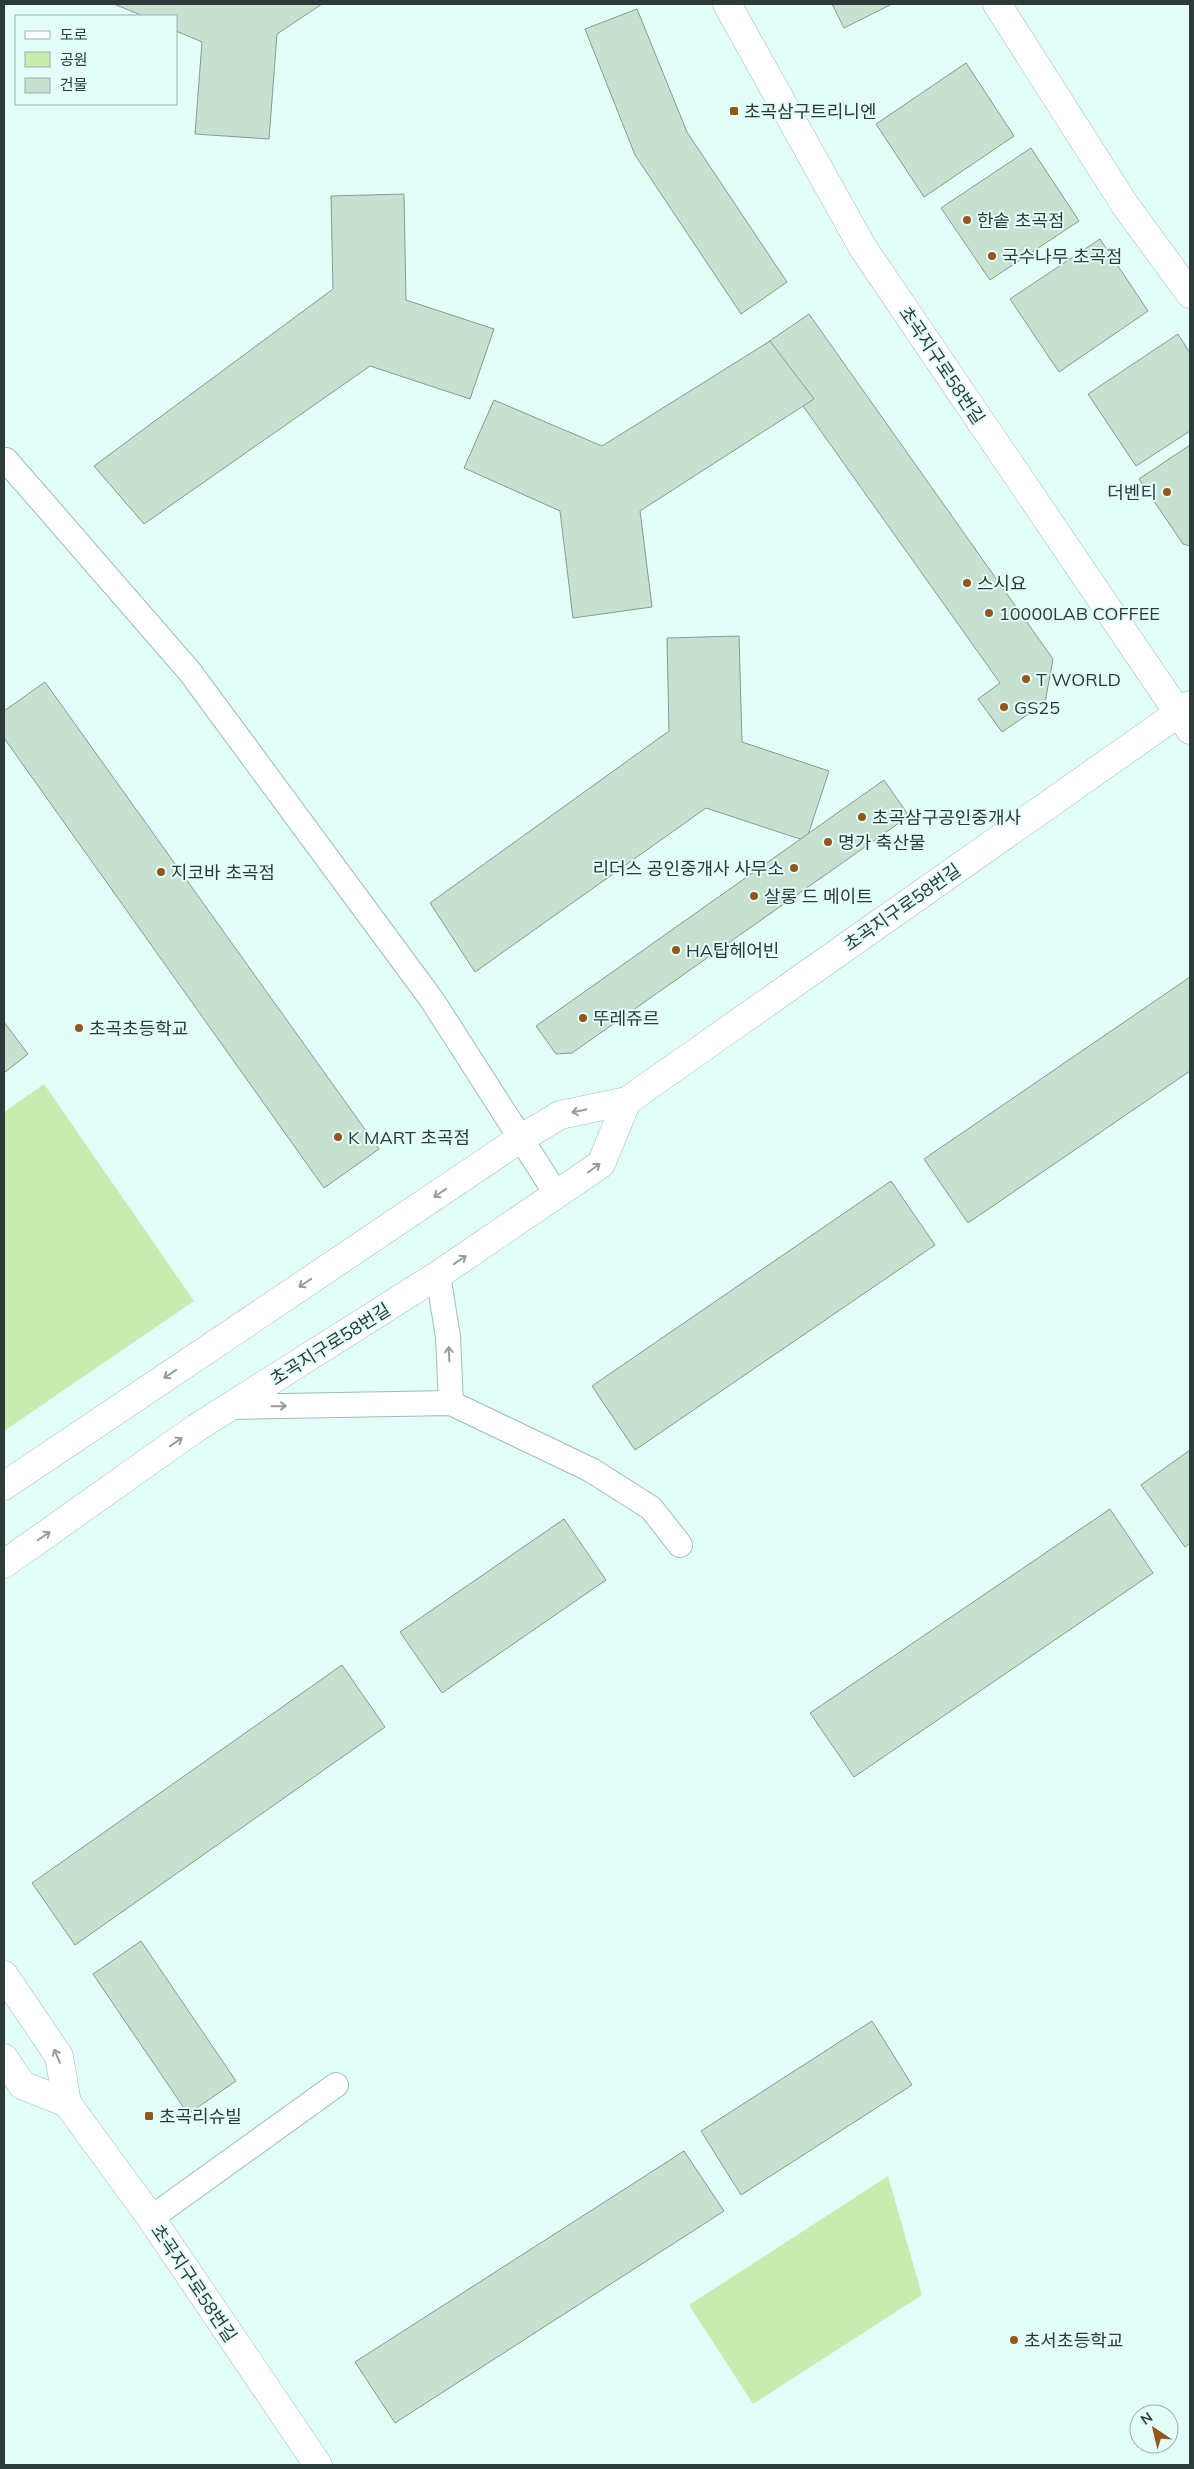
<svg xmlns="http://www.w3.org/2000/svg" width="1194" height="2469" viewBox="0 0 1194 2469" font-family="Mulish,'Noto Sans KR',sans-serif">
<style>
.green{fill:#c8ebb0}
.building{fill:#c6e1d0;stroke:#839d8d}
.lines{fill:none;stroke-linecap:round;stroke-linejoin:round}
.service-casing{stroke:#9cbdb7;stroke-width:26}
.minor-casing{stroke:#9cbdb7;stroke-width:29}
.tertiary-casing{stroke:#9cbdb7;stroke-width:29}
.service{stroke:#fff;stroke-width:24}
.minor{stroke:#fff;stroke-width:28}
.tertiary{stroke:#fff;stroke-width:28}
.oneway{stroke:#969d9c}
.poi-dot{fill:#95561c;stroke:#e3fef9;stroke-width:2}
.labels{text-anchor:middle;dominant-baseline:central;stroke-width:4;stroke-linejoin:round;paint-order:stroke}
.poi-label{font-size:18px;fill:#2d3b38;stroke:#e3fef9;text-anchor:start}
.street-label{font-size:18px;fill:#2d3b38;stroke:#e3fef9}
</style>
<rect width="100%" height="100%" fill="#e3fef9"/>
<g class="green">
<polygon points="44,1084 194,1301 4,1431 4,1112"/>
<polygon points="888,2176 922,2295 753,2404 689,2305"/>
</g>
<g class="building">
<polygon points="114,4 322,4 277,34 269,139 195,134 202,42 176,31 176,16 143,16"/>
<polygon points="832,4 892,4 844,28"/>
<polygon points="637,9 687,132 787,282 741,314 635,155 585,29"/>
<polygon points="966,63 1014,136 924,197 876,124"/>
<polygon points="1031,148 1079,221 990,280 941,208"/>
<polygon points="404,194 406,300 494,329 470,399 370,366 144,524 94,466 333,289 331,196"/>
<polygon points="1100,239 1148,311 1059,372 1010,299"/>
<polygon points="809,314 1053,659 1045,703 1002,732 978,699 1000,683 761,347"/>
<polygon points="1178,334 1190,353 1190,431 1136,466 1088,394"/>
<polygon points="770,341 814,399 640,511 652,607 573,618 560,511 464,468 494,400 602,446"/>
<polygon points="1190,445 1190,546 1183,544 1139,479"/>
<polygon points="739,636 742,742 829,771 806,841 706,808 475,972 430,903 669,731 667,638"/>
<polygon points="45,682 379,1149 324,1188 4,738 4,711"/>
<polygon points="884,780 909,816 572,1053 556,1054 536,1026"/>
<polygon points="1190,977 1190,1071 968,1223 924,1159"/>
<polygon points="4,1022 28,1054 4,1073"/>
<polygon points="891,1181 935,1245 635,1450 592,1386"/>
<polygon points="1190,1450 1190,1543 1185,1547 1141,1485"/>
<polygon points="1110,1509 1153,1573 854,1777 810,1713"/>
<polygon points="564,1519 606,1580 442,1693 400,1632"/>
<polygon points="342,1665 385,1727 75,1945 32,1883"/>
<polygon points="141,1941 236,2081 188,2114 93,1974"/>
<polygon points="872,2021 912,2085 741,2195 701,2131"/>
<polygon points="684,2151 724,2211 395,2423 355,2362"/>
</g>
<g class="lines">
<defs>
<g id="service">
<polyline points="6,460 190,672 432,1000 557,1195"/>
<polyline points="438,1275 448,1337 451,1403"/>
<polyline points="230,1407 451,1403 591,1470 651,1508 680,1545"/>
<polyline points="151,2218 336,2085"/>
</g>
<polyline id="minor" points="997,4 1125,205 1190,294"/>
<g id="tertiary">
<polyline points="727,4 863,248 1190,730"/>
<polyline points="4,1486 520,1139 560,1115 627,1101 1190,705"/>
<polyline points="4,1564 196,1428 438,1275 601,1164 627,1101"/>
<polyline points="4,1975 59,2056 67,2103 151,2218 318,2465"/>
<polyline points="4,2058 22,2085 67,2103"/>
</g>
</defs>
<use href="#service" class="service-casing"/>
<use href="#minor" class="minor-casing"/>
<use href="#tertiary" class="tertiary-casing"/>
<use href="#service" class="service"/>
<use href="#minor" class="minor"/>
<use href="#tertiary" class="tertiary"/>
</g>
<defs><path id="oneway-shaft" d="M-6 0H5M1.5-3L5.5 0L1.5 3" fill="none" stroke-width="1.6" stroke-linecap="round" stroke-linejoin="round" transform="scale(1.25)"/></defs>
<g class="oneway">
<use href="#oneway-shaft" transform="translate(579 1111) rotate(168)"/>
<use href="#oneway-shaft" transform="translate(594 1168) rotate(-37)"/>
<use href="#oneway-shaft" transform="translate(440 1193) rotate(146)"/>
<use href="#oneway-shaft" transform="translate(460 1260) rotate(-34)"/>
<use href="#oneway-shaft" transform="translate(305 1283) rotate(146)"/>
<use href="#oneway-shaft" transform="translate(449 1354) rotate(-93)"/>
<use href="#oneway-shaft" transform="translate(170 1374) rotate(146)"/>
<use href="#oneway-shaft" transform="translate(279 1406) rotate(-1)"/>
<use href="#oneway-shaft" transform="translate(176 1442) rotate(-35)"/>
<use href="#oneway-shaft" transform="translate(44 1536) rotate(-35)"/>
<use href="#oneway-shaft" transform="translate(57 2056) rotate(-113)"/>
</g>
<g class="poi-dot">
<rect x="729" y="106" width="10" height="10" rx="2.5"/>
<circle cx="967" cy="220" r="5"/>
<circle cx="992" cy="256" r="5"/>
<circle cx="1167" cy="492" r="5"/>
<circle cx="967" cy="583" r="5"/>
<circle cx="989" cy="613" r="5"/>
<circle cx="1026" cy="679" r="5"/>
<circle cx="1004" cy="707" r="5"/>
<circle cx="862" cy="817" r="5"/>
<circle cx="828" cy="842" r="5"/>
<circle cx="794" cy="868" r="5"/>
<circle cx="161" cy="872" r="5"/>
<circle cx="754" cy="896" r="5"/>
<circle cx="676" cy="950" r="5"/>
<circle cx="583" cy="1018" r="5"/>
<circle cx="79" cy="1028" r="5"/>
<circle cx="338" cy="1137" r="5"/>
<rect x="144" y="2111" width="10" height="10" rx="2.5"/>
<circle cx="1014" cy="2340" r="5"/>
</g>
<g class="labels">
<g class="poi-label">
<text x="744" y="111">초곡삼구트리니엔</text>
<text x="977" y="220">한솥 초곡점</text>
<text x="1002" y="256">국수나무 초곡점</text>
<text x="1157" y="492" text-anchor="end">더벤티</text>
<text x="977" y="583">스시요</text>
<text x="999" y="613">10000LAB COFFEE</text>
<text x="1036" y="679">T WORLD</text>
<text x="1014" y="707">GS25</text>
<text x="872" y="817">초곡삼구공인중개사</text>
<text x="838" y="842">명가 축산물</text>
<text x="784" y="868" text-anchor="end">리더스 공인중개사 사무소</text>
<text x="171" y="872">지코바 초곡점</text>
<text x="764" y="896">살롱 드 메이트</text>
<text x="686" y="950">HA탑헤어빈</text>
<text x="593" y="1018">뚜레쥬르</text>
<text x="89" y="1028">초곡초등학교</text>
<text x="348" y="1137">K MART 초곡점</text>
<text x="159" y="2116">초곡리슈빌</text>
<text x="1024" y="2340">초서초등학교</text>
</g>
<g class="street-label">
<text transform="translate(942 365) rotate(56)">초곡지구로58번길</text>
<text transform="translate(902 907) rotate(-35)">초곡지구로58번길</text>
<text transform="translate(330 1344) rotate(-32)">초곡지구로58번길</text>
<text transform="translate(194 2283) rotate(56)">초곡지구로58번길</text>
</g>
</g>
<rect width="1194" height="2469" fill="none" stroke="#2d3b38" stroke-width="10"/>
<rect x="15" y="15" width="162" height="90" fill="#e3fef9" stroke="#9ab0ac"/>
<rect x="25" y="31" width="25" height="8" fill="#ffffff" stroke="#9ab0ac"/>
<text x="60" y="40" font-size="15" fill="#2d3b38">도로</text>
<rect x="25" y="52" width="25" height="15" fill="#c8ebb0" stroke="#9ab0ac"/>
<text x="60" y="65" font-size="15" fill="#2d3b38">공원</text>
<rect x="25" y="78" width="25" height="15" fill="#c6e1d0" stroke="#9ab0ac"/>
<text x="60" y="90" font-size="15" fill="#2d3b38">건물</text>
<g transform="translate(1154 2429) rotate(325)"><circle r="24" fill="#e3fef9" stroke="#9ab0ac"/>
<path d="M0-4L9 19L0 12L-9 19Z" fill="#95561c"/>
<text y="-8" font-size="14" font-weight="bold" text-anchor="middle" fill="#2d3b38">N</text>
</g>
</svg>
